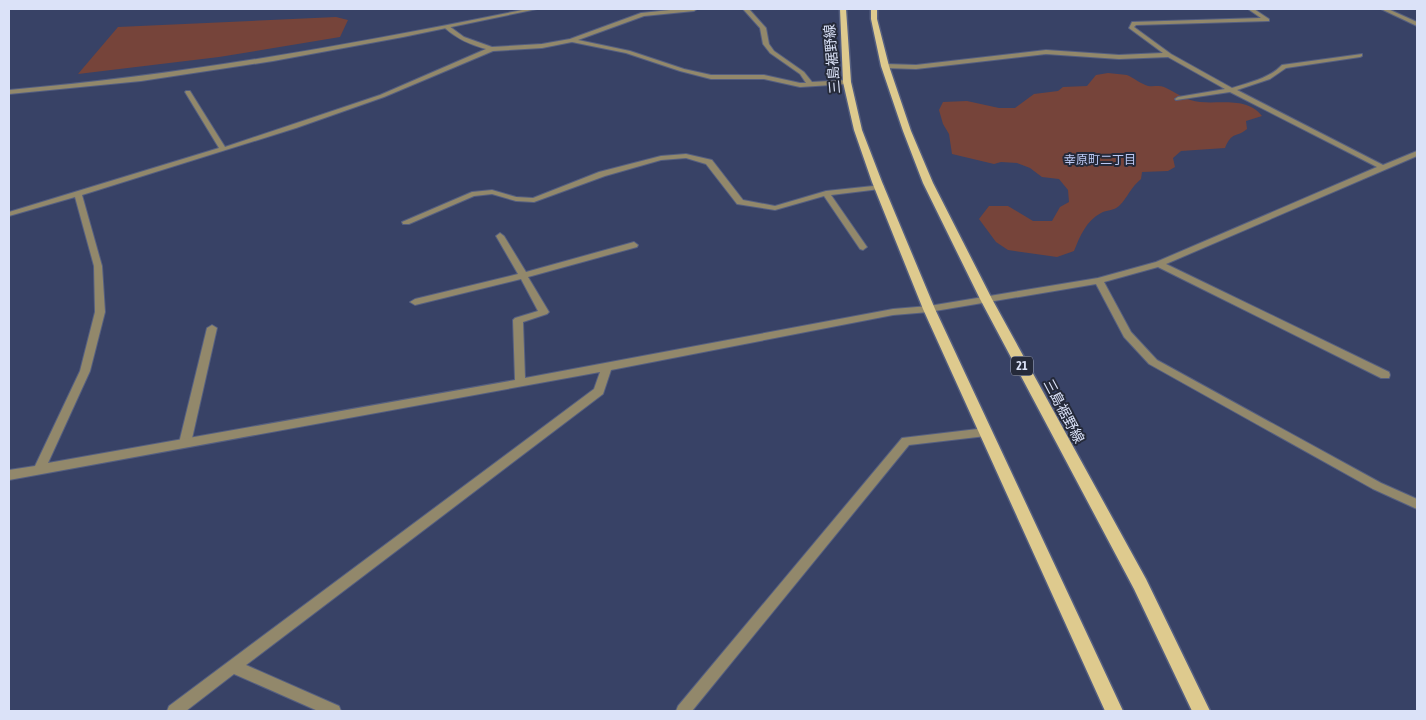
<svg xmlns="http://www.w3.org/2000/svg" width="1426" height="720" viewBox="0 0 1426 720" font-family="'Asap Condensed','Noto Sans JP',sans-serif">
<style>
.green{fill:#76443a}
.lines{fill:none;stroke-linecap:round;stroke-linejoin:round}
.service-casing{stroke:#555f80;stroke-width:2}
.minor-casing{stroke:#555f80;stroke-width:2}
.tertiary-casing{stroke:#555f80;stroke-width:2}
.primary-casing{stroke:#555f80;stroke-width:3}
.service{fill:#92886b;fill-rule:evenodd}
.minor{fill:#92886b;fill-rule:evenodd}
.tertiary{fill:#92886b;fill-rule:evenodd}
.primary{fill:#deca8e;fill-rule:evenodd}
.labels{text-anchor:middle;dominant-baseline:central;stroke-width:4;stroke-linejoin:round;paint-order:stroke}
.far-neighbourhood-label{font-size:12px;fill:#bbc8f3;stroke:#252a3a}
.shield{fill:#252a3a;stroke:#a4abbf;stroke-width:1}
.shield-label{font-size:12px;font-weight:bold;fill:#dbe2f8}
.street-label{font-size:14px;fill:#dbe2f8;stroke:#252a3a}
</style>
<rect width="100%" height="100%" fill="#384266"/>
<g class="green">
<polygon points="336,17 348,20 340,37 219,57 78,74 118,27"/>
<path d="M 1108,73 C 1114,74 1121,74 1127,75 C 1134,78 1141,84 1148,86 C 1154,87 1159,85 1164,87 C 1175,92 1187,101 1200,102 C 1221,104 1247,97 1262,116 L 1246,121 L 1247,129 C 1236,138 1232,131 1225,148 L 1181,151 L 1173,158 L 1175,167 L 1168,171 L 1142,172 L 1141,179 C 1130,188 1128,197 1119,206 C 1114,211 1106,210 1101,213 C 1086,221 1080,236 1074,251 L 1057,257 L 1008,250 L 996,242 L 979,219 L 989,206 L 1008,206 L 1033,221 L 1052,221 L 1060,207 L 1069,202 L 1068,190 L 1059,179 L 1042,177 L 1030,168 L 1017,163 L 1001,162 L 994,164 L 952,154 L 949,134 L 943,124 L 939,110 L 943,102 L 967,101 L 999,108 L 1015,108 L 1034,94 L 1058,91 L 1063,87 L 1087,86 L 1096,75 Z"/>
</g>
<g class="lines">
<defs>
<polygon id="service" points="212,325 217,328 191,443 189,446 185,447 181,446 179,443 207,328"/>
<g id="minor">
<path d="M 680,9 L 697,9 L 694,11 L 644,16 L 578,40 L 630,51 L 684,69 L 711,75 L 764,75 L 800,83 L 806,83 L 800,74 L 770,53 L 763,44 L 760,28 L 743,9 L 749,9 L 766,28 L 769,44 L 774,51 L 804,72 L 812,82 L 847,80 L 850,82 L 847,84 L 800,87 L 764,79 L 711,79 L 680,71 L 626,53 L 572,42 L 542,48 L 493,51 L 384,97 L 296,128 L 82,195 L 102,266 L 105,312 L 90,371 L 48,463 L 515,380 L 513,320 L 515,318 L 538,311 L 521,279 L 415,305 L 410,302 L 415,299 L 518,274 L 496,236 L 500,233 L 504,236 L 526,272 L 634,242 L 638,245 L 637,247 L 528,277 L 549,312 L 547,314 L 523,322 L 525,378 L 893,309 L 929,306 L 1098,278 L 1156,262 L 1377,167 L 1230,92 L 1176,100 L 1175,99 L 1178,97 L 1225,89 L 1168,57 L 1119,59 L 1046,54 L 916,69 L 885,68 L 882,66 L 885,64 L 916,65 L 1046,50 L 1119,55 L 1163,53 L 1129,28 L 1132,22 L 1261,18 L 1248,9 L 1254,9 L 1269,19 L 1269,21 L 1136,25 L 1134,27 L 1171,54 L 1232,88 C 1248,83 1270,78 1282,65 L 1362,54 L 1362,56 L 1360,57 L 1286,68 L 1270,79 L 1237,90 L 1383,165 L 1417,151 L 1417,156 L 1166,264 L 1389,372 L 1390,375 L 1389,378 L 1381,378 L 1158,267 L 1104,282 L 1131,332 L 1157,360 L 1381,483 L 1417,499 L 1417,509 L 1373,489 L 1149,364 L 1124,337 L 1096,284 L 929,312 L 893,315 L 611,370 L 603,394 L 246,665 L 339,706 L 341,711 L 318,711 L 234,674 L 186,711 L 167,711 L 169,706 L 594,389 L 600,372 L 9,480 L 9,470 L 35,466 L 80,371 L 95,312 L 94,266 L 75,197 L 9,216 L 9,212 L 219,148 L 185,92 L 186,91 L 190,91 L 225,147 L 380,95 L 486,49 C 471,45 457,39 445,28 L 445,26 L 449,26 L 464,37 L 492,47 L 542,44 L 570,39 L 641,13 Z"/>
<polygon points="1381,9 1388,9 1417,22 1417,26"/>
<polygon points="686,154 712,160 743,200 775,206 826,191 883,185 884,187 880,189 831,195 867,247 863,250 860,249 824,196 775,210 737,204 706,164 686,158 661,160 605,176 534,202 516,201 492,194 474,196 409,224 403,224 402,222 472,192 492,190 516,197 533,198 599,172 661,156"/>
<polygon points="986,428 990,429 991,432 990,435 986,436 909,445 692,711 676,711 678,706 902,438"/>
</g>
<path id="tertiary" d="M 527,9 L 537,9 L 403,37 L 273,61 L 141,81 L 9,94 L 9,90 C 184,75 355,44 527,9 Z"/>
<g id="primary">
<polygon points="840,9 846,9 851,82 862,130 882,182 935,309 1123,711 1105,711 923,309 872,182 854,130 843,82"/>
<polygon points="871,9 877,9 877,19 889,66 911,131 933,183 992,299 1146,579 1210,711 1192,711 1134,589 980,299 923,183 903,131 881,66 871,19"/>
</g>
</defs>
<use href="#service" class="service-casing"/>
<use href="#minor" class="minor-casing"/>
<use href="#tertiary" class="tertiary-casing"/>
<use href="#primary" class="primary-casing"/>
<use href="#service" class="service"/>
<use href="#minor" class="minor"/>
<use href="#tertiary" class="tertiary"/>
<use href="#primary" class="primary"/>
</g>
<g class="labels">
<g class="far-neighbourhood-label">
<text x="1100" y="160">幸原町二丁目</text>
</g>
<rect class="shield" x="1011" y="356.5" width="22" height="19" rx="4"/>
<g class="shield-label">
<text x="1022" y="366">21</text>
</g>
<g class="street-label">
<text transform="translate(832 59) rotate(-95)">三島裾野線</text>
<text transform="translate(1064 411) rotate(62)">三島裾野線</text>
</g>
</g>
<rect width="1426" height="720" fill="none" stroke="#dbe2f8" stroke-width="20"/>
</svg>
